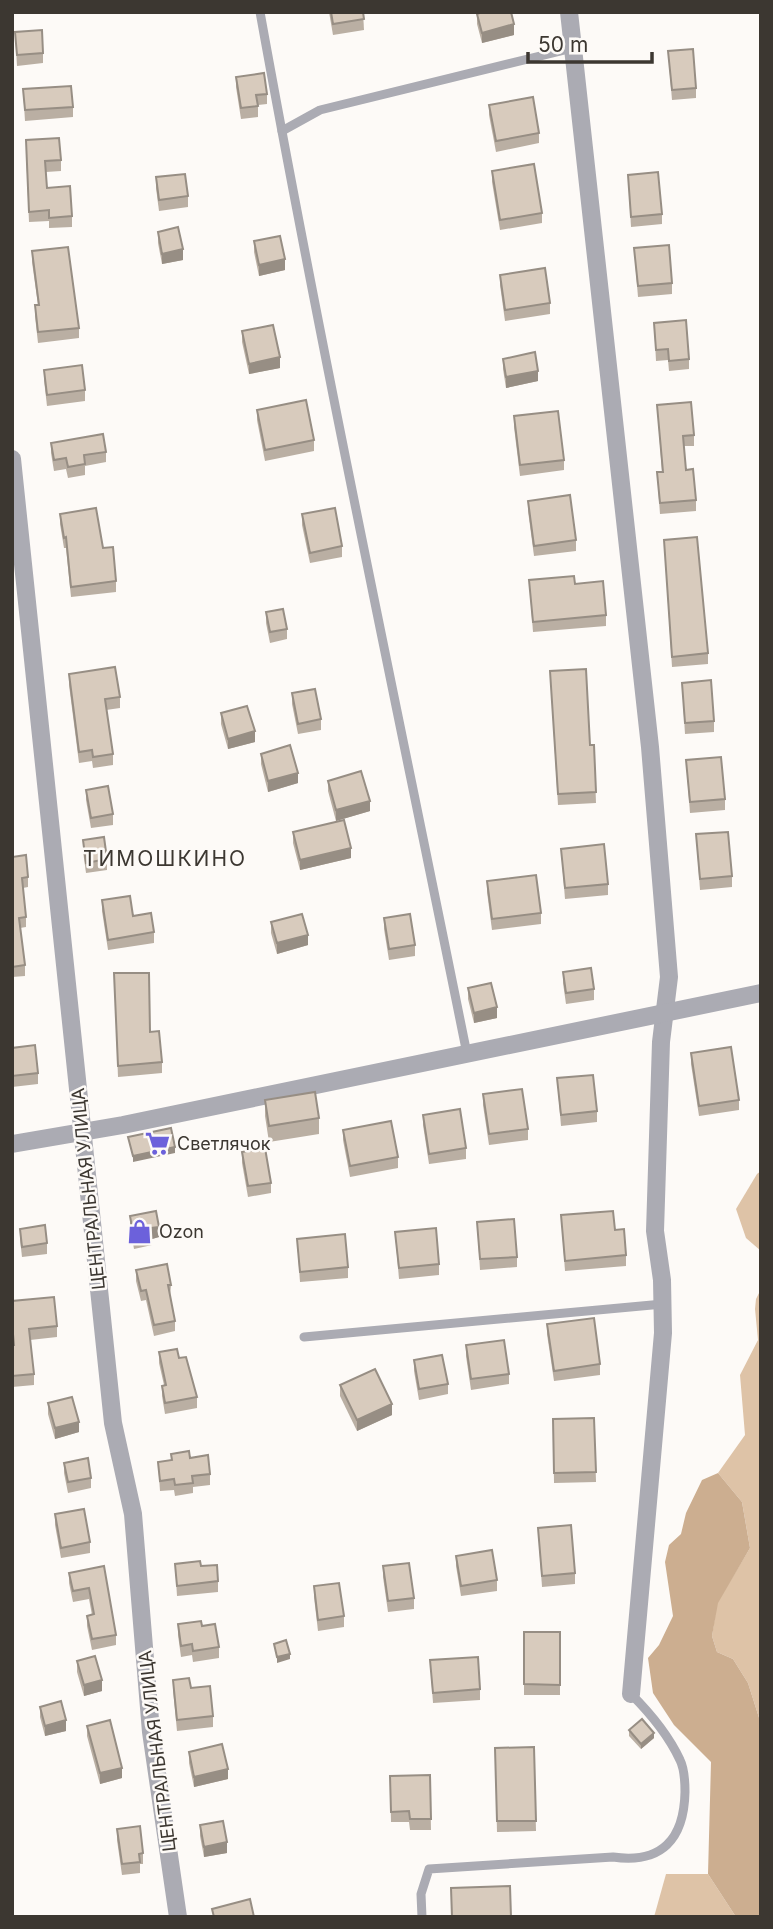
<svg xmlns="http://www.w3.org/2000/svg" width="773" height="1929" viewBox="0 0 773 1929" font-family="Inter,sans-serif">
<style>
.green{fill:#dec3a7}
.forest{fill:#ccae90}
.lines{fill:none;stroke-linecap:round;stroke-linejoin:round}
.lane{stroke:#ababb3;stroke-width:9}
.street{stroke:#ababb3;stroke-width:18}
.wall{fill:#baafa3}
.shaded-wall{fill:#978e84}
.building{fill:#d8cbbd;stroke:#978e84;stroke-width:2}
.labels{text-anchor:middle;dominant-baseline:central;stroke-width:5;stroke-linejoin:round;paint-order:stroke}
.poi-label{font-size:18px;fill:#3c3731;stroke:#fdfaf7;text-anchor:start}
.street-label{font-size:18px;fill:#3c3731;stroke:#fdfaf7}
.quarter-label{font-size:21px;letter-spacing:2px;fill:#3c3731;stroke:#fdfaf7}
</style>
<rect width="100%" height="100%" fill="#fdfaf7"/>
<g class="green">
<polygon points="761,1171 761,1251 746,1238 736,1209 757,1174"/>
<polygon points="761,1289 761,1724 748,1683 733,1659 717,1652 712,1636 717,1603 750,1548 742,1502 718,1473 745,1435 740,1375 758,1340 755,1309 756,1299"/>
<polygon points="666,1874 708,1874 736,1917 654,1917"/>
</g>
<polygon class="forest" points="718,1473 742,1502 750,1548 718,1603 712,1636 717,1652 733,1659 748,1683 761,1724 761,1917 736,1917 708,1874 711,1762 674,1725 653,1693 648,1658 659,1645 673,1616 665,1562 669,1545 681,1534 686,1513 702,1480"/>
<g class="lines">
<g class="lane">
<path d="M 260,12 C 323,361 397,707 467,1054"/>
<polyline points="282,131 320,110 573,48"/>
<polyline points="304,1337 663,1304"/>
<path d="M 422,1917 L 421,1894 L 429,1869 L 613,1857 C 662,1864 684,1839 685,1792 C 685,1782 684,1768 680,1760 C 668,1734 651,1714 631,1694"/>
</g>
<g class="street">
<polyline points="569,12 650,747 669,977 661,1042 655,1231 662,1280 663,1333 631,1694"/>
<polyline points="12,459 113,1423 133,1514 151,1732 178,1917"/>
<polyline points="12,1144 123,1125 761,993"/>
</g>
</g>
<g class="wall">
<polygon points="329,12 363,12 364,30 333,35"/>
<polygon points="479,12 511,12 514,35 482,43 477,24 477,14 479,13"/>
<polygon points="606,12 631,12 606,14"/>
<polygon points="15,32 43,53 43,63 17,66"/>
<polygon points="668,51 696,88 696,98 672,100"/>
<polygon points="236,77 267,94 267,104 258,105 258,117 241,119 236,87"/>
<polygon points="23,89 73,107 73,117 25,121"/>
<polygon points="489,105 539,133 539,143 496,152 489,115"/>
<polygon points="26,151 61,160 61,171 46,172 47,188 72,216 72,227 49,228 49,221 29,222"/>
<polygon points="492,171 542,213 542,223 500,230 492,182"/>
<polygon points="628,175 662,214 662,224 631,227"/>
<polygon points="156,177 188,196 188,207 159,211 156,188"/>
<polygon points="158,232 183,260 162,264 158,243"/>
<polygon points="254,241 285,270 259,276 254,252"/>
<polygon points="634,248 672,283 672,294 638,297"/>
<polygon points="32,251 79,328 79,338 38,343 35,316 35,305 38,305 32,262"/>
<polygon points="500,275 550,303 550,314 505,321 500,285"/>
<polygon points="654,323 689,359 689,369 669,371 668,360 656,361"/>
<polygon points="242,331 280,368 249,374 242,342"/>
<polygon points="503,359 538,381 506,388 503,369"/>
<polygon points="44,370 85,390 85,401 47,406 44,380"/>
<polygon points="657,405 694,435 694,446 684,446 686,470 696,500 696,511 660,514 657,472 662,472"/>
<polygon points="257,410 314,440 314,451 265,461 257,420"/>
<polygon points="514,416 564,460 564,470 520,476 514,427"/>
<polygon points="51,443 106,452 106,462 85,466 85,475 68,478 66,469 54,471 51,453"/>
<polygon points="528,501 576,540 576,551 534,556 528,511"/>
<polygon points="60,514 103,548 116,581 116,592 71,597 66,548 64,548 60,524"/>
<polygon points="302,514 342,546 342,557 310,563 302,525"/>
<polygon points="664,540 708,653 708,664 672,667"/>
<polygon points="529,580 575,584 606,615 606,626 533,632"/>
<polygon points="266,612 287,629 287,639 270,643 266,623"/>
<polygon points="550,671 590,745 594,745 596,803 558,805"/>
<polygon points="69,674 120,697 120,708 106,710 113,754 113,765 93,768 92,761 79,763 69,685"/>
<polygon points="682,683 714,721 714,732 685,734"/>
<polygon points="292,693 321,719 321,730 298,734 292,704"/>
<polygon points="221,713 255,742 228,749 221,724"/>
<polygon points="261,754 298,783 268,792 261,764"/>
<polygon points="686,760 725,799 725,810 690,813"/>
<polygon points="328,781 370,811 336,821 328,791"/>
<polygon points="86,790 113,814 113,825 91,828 86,800"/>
<polygon points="293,832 351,858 300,870 293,843"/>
<polygon points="696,834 732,876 732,887 700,890"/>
<polygon points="83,840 107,859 107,870 86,873 83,851"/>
<polygon points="561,849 608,884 608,895 565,899"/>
<polygon points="12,857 28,877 28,887 23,888 26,917 26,927 20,928 25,965 25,976 12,977"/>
<polygon points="487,881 541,913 541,924 492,930 487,892"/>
<polygon points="102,900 133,916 154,932 154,943 108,950 102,911"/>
<polygon points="384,918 415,945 415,956 389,960 384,929"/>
<polygon points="271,922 308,945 277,954 271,933"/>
<polygon points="563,972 594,989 594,1000 566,1004 563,983"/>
<polygon points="114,973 150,1032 162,1062 162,1073 118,1077"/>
<polygon points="468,988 497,1018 474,1023 468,999"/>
<polygon points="12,1048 38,1073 38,1084 12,1087"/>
<polygon points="691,1053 739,1100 739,1110 699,1116 691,1064"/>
<polygon points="557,1078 597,1111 597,1122 561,1126"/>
<polygon points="483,1094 528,1129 528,1140 489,1145 483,1105"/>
<polygon points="265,1100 319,1118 319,1134 269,1142 265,1116"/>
<polygon points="423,1115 466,1148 466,1159 429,1164 423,1125"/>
<polygon points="343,1130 398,1157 398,1168 350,1177 343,1140"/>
<polygon points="242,1152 271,1183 271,1193 248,1197 242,1163"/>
<polygon points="561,1215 615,1230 626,1255 626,1266 565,1271"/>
<polygon points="130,1216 159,1237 152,1239 152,1245 134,1249 130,1226"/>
<polygon points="477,1222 517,1257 517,1267 480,1270"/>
<polygon points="20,1229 47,1243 47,1254 22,1257 20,1239"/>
<polygon points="395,1232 439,1264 439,1275 399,1279"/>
<polygon points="297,1239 348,1267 348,1278 300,1282"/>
<polygon points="136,1270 171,1285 170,1296 175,1321 175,1331 154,1336 146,1300 141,1301 136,1281"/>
<polygon points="12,1301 57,1326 57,1337 30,1340 34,1374 34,1385 12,1387 12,1345 13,1345"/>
<polygon points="547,1324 600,1364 600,1375 554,1381 547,1334"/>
<polygon points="466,1345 509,1374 509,1384 471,1390 466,1356"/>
<polygon points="159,1352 179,1358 197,1397 197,1408 165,1414 162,1396 162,1386 164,1385 159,1363"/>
<polygon points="414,1360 448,1384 448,1394 419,1400 414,1371"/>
<polygon points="340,1385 392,1415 357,1431 340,1396"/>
<polygon points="48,1403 79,1432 55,1439 48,1414"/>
<polygon points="594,1418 596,1482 554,1483 553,1419"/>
<polygon points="171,1454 190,1458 210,1474 210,1485 193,1487 193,1493 175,1496 174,1490 160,1491 158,1462 171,1460"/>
<polygon points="64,1463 91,1478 91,1488 68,1493 64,1473"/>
<polygon points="55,1514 90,1542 90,1553 61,1558 55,1525"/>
<polygon points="538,1528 575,1573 575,1584 542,1587"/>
<polygon points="456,1556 497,1580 497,1591 461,1596 456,1566"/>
<polygon points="175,1564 201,1566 218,1581 218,1592 177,1596"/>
<polygon points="104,1566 116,1635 116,1645 92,1650 87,1626 87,1616 92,1615 89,1599 73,1602 69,1583 69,1573"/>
<polygon points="383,1566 414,1598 414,1609 388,1612 383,1577"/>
<polygon points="314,1586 344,1616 344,1627 318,1631 314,1597"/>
<polygon points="178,1624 202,1626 219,1647 219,1658 193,1662 192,1655 181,1657 178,1635"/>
<rect x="524" y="1632" width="36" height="63"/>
<polygon points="430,1660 480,1689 480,1700 433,1703"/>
<polygon points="77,1661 102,1691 84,1696 77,1672"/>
<polygon points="173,1680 191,1688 213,1716 213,1727 177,1731 173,1690"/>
<polygon points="40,1707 66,1731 45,1736 40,1717"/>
<polygon points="87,1726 122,1778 100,1784 87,1736"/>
<polygon points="629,1730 654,1738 641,1749 629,1736"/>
<polygon points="534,1747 536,1831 497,1832 495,1748"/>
<polygon points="189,1752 228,1779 194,1787 189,1763"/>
<polygon points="430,1775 431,1830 410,1830 409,1822 391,1822 390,1776"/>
<polygon points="200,1825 227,1853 204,1857 200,1836"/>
<polygon points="117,1829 143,1853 143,1864 140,1864 140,1873 122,1875 117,1840"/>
</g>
<g class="shaded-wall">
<polygon points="514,24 514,35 482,43 482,33"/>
<polygon points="183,249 183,260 162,264 162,254"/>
<polygon points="285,259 285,270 259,276 259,265"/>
<polygon points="280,357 280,368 249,374 249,364"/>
<polygon points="538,371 538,381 506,388 506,377"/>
<polygon points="255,731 255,742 228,749 228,739"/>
<polygon points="298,773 298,783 268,792 268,781"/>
<polygon points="370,801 370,811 336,821 336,810"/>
<polygon points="351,848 351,858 300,870 300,860"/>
<polygon points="308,935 308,945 277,954 277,943"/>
<polygon points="497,1007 497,1018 474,1023 474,1013"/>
<polygon points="175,1147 175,1153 133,1162 133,1156"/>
<polygon points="159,1227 159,1237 152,1239 150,1228"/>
<polygon points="392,1404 392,1415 357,1431 357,1420"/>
<polygon points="79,1422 79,1432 55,1439 55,1428"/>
<polygon points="290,1654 290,1659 277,1663 277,1657"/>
<polygon points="102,1680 102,1691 84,1696 84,1685"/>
<polygon points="66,1720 66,1731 45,1736 45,1726"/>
<polygon points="654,1733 654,1738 641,1749 641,1744"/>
<polygon points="122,1768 122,1778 100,1784 100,1773"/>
<polygon points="228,1769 228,1779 194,1787 194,1777"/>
<polygon points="227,1842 227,1853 204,1857 204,1847"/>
</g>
<g class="building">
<polygon points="331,12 363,12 364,19 333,24"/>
<polygon points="482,12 511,12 514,24 482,33 477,14"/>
<polygon points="42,30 43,53 17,55 15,32"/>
<polygon points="693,49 696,88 672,90 668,51"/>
<polygon points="264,73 267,94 256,95 258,106 241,108 236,77"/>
<polygon points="71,86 73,107 25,110 23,89"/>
<polygon points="533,97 539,133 496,141 489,105"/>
<polygon points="59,138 61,160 45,161 47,188 70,186 72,216 49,218 49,210 29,212 26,140"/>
<polygon points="534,164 542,213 500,220 492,171"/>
<polygon points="658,172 662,214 631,217 628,175"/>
<polygon points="185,174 188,196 159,200 156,177"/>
<polygon points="178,227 183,249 162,254 158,232"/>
<polygon points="280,236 285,259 259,265 254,241"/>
<polygon points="669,245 672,283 638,286 634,248"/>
<polygon points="68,247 79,328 38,332 35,305 39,305 32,251"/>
<polygon points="545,268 550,303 505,310 500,275"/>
<polygon points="686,320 689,359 669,361 668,349 656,350 654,323"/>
<polygon points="273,325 280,357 249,364 242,331"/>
<polygon points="535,352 538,371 506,377 503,359"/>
<polygon points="82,365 85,390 47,395 44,370"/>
<polygon points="306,400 314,440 265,450 257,410"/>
<polygon points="691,402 694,435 683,436 686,470 693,469 696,500 660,503 657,472 663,472 657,405"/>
<polygon points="558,411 564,460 520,465 514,416"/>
<polygon points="103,434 106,452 84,455 85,464 68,467 66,458 54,460 51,443"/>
<polygon points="570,495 576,540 534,546 528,501"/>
<polygon points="96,508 103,548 113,547 116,581 71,587 66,537 64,538 60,514"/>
<polygon points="335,508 342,546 310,553 302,514"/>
<polygon points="697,537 708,653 672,657 664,540"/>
<polygon points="574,576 575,584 603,581 606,615 533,622 529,580"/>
<polygon points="283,609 287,629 270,632 266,612"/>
<polygon points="115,667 120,697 105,699 113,754 93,757 92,750 79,752 69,674"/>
<polygon points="586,669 590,745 594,745 596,792 558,794 550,671"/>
<polygon points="711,680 714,721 685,723 682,683"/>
<polygon points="315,689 321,719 298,724 292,693"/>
<polygon points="247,706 255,731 228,739 221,713"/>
<polygon points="290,745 298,773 268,781 261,754"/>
<polygon points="721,757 725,799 690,802 686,760"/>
<polygon points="361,771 370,801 336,810 328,781"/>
<polygon points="108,786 113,814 91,818 86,790"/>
<polygon points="344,820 351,848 300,860 293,832"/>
<polygon points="728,832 732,876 700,879 696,834"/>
<polygon points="104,837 107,859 86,863 83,840"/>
<polygon points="604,844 608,884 565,888 561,849"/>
<polygon points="26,855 28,877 22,878 26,917 19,918 25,965 12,967 12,857"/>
<polygon points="536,875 541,913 492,919 487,881"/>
<polygon points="130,896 133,916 151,913 154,932 108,940 102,900"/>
<polygon points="302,914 308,935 277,943 271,922"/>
<polygon points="410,914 415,945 389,949 384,918"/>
<polygon points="591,968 594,989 566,993 563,972"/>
<polygon points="114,973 149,973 150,1032 159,1031 162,1062 118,1066"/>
<polygon points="491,983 497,1007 474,1013 468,988"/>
<polygon points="35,1045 38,1073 12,1076 12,1048"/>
<polygon points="731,1047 739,1100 699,1106 691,1053"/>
<polygon points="593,1075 597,1111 561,1115 557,1078"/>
<polygon points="522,1089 528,1129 489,1134 483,1094"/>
<polygon points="315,1092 319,1118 269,1126 265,1100"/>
<polygon points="460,1109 466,1148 429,1154 423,1115"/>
<polygon points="391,1121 398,1157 350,1166 343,1130"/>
<polygon points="171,1128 175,1147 133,1156 128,1137"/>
<polygon points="265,1148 271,1183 248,1186 242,1152"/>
<polygon points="156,1211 159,1227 150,1228 152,1235 134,1238 130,1216"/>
<polygon points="613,1211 615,1230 624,1229 626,1255 565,1261 561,1215"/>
<polygon points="514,1219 517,1257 480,1259 477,1222"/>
<polygon points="45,1225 47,1243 22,1247 20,1229"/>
<polygon points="436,1228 439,1264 399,1268 395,1232"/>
<polygon points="345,1234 348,1267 300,1272 297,1239"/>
<polygon points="167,1264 171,1285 168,1285 175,1321 154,1325 146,1290 141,1291 136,1270"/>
<polygon points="54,1297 57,1326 29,1329 34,1374 12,1376 12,1345 14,1345 12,1323 12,1301"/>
<polygon points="594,1318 600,1364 554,1371 547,1324"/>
<polygon points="504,1340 509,1374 471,1379 466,1345"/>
<polygon points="177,1349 179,1358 186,1357 197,1397 165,1403 162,1386 166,1385 159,1352"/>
<polygon points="442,1355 448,1384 419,1389 414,1360"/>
<polygon points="375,1369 392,1404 357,1420 340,1385"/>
<polygon points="72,1397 79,1422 55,1428 48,1403"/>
<polygon points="594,1418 596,1472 554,1473 553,1419"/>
<polygon points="189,1451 190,1458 208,1455 210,1474 192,1476 193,1483 175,1485 174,1479 160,1481 158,1462 172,1460 171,1454"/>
<polygon points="88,1458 91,1478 68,1482 64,1463"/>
<polygon points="84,1509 90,1542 61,1548 55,1514"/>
<polygon points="571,1525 575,1573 542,1576 538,1528"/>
<polygon points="492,1550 497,1580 461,1586 456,1556"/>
<polygon points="200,1561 201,1566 217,1565 218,1581 177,1586 175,1564"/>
<polygon points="409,1563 414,1598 388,1601 383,1566"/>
<polygon points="104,1566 116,1635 92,1639 87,1616 94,1614 89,1588 73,1591 69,1573"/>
<polygon points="339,1583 344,1616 318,1620 314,1586"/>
<polygon points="201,1621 202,1626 215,1624 219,1647 193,1651 192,1644 181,1646 178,1624"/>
<polygon points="524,1632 560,1632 560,1685 524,1684"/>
<polygon points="286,1640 290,1654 277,1657 274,1644"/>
<polygon points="95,1656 102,1680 84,1685 77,1661"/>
<polygon points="478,1657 480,1689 433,1693 430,1660"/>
<polygon points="189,1678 191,1688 210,1686 213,1716 177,1720 173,1680"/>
<polygon points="61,1701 66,1720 45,1726 40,1707"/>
<polygon points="642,1719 654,1733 641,1744 629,1730"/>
<polygon points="110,1720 122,1768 100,1773 87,1726"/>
<polygon points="222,1744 228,1769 194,1777 189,1752"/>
<polygon points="534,1747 536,1821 497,1821 495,1748"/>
<polygon points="430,1775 431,1819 410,1819 409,1811 391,1812 390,1776"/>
<polygon points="223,1821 227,1842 204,1847 200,1825"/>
<polygon points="140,1826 143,1853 139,1854 140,1862 122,1864 117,1829"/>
<polygon points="510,1886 511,1917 452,1917 451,1888"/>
<polygon points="250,1899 254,1917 214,1917 212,1909"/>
</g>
<defs>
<symbol id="supermarket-bare" viewBox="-9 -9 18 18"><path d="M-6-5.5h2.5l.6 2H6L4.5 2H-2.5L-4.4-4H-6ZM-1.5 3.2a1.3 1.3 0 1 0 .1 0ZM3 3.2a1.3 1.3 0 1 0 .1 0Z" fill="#6c61db" stroke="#fdfaf7" stroke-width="2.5" paint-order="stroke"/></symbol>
<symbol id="shop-bare" viewBox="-9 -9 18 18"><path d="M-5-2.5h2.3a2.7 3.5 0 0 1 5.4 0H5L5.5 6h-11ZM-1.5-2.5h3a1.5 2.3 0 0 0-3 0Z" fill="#6c61db" stroke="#fdfaf7" stroke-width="2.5" paint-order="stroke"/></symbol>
</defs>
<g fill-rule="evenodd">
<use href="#supermarket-bare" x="140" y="1126" width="35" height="35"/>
<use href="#shop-bare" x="122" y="1214" width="35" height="35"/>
</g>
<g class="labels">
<g class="poi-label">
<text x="177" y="1143">Светлячок</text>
<text x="159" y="1231">Ozon</text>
</g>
<g class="street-label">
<text transform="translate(88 1189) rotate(-96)">ЦЕНТРАЛЬНАЯ УЛИЦА</text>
<text transform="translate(157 1751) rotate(-97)">ЦЕНТРАЛЬНАЯ УЛИЦА</text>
</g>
<g class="quarter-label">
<text x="165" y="858">ТИМОШКИНО</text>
</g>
</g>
<rect width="773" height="1929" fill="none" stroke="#3c3731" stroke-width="28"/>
<path d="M528 52v10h124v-10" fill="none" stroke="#3c3731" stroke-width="3.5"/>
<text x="538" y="52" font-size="21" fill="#3c3731" stroke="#fdfaf7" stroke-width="5" paint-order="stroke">50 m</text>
</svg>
